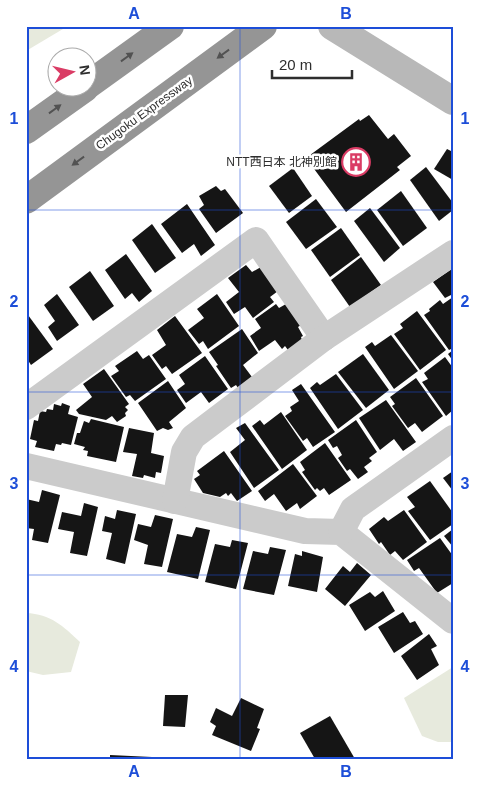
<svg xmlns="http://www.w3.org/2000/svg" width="479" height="785" viewBox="0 0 479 785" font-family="Arial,'Noto Sans JP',sans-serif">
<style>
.green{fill:#e7eadd}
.building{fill:#151515}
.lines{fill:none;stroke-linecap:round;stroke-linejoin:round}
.street{stroke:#cbcbcb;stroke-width:26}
.secondary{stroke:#b8b8b8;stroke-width:28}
.highway{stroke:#959595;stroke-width:28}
.oneway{fill:#525252}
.grid{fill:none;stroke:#1d4ed8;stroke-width:1;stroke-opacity:0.55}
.labels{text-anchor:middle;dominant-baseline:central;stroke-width:5;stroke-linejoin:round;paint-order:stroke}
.street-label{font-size:12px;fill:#2e2e2e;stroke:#fff}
.poi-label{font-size:12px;fill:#2e2e2e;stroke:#fff;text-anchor:end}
.neatline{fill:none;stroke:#1d4ed8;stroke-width:2}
.grid-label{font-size:16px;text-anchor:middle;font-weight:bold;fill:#1d4ed8}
</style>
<rect width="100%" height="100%" fill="#fff"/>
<g class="green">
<polygon points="26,26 68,26 26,51"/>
<path d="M 26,613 C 51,614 63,626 80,642 L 71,672 L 43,675 L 26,671 Z"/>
<polygon points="453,667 453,742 438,742 422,736 404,698"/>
</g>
<g class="building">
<polygon points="369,115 388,139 394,134 411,156 397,167 400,170 346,212 306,158 359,119 360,121"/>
<polygon points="447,149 453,152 453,180 434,169"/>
<polygon points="426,167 453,203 453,210 439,221 410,180"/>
<polygon points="293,168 312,196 289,213 269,186"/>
<polygon points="216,186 221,191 225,189 243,213 216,233 199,209 204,205 199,196"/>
<polygon points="401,191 427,228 403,246 377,210"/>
<polygon points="316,199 337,227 306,249 286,222"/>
<polygon points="187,204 215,245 201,256 194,244 182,253 161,224"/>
<polygon points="370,208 400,248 384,262 354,221"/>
<polygon points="152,224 176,258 155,273 132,240"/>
<polygon points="341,228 360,255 330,277 311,250"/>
<polygon points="126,254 152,291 139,302 132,293 125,299 105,270"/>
<polygon points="361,257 381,285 350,307 331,280"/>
<polygon points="246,265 252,272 261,267 278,291 270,297 274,302 253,318 245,307 234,314 226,302 239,292 228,278"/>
<polygon points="453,268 453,294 445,298 433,282"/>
<polygon points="90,271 114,306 93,321 69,287"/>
<polygon points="57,294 79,325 57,341 48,327 55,321 44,305"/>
<polygon points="217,294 239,326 208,349 203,341 199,344 188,330 204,318 197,309"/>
<polygon points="453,297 453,348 449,350 424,315 430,311 429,309 440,300 443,304"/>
<polygon points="276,304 279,308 286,304 301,325 298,327 303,336 301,337 302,340 288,350 285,346 282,349 275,340 259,351 250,336 261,328 255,319"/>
<polygon points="417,311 446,350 420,370 394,334 403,328 400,324"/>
<polygon points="28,315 53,349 31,365 26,357 26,317"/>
<polygon points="175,316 202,353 172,374 166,366 162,369 152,355 166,345 157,330"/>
<polygon points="242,329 258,353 243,365 252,377 238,388 236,385 231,388 216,366 218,365 209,352"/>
<polygon points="391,335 418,371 394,389 365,347 372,342 375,346"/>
<polygon points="453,350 453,361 448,354"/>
<polygon points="137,351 143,359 149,355 166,379 135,401 130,395 126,397 111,376 119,371 115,366"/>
<polygon points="363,354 389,390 366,408 338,372"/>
<polygon points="205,356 228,389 209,403 201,392 186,403 177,390 185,384 179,375"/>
<polygon points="445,357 453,368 453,410 446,416 422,382 428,379 424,373"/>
<polygon points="104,369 129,404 125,407 128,410 125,413 126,416 117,422 112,416 106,420 79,414 76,410 92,397 83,384"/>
<polygon points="336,374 363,410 338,429 310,388 317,382 320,385"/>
<polygon points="416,378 443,416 422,432 415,423 408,428 392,406 395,404 390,397"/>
<polygon points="168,381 186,408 169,422 173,428 168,430 163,428 157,431 138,403"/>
<polygon points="301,384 335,432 313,447 307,438 303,441 285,416 292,411 290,407 299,401 292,390"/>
<polygon points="386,400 416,442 403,451 394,439 380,450 359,418"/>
<polygon points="62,403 70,406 68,414 78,417 71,445 62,443 61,445 56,444 54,451 35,447 37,441 30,439 34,420 38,421 40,411 46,412 47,409 53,410 54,404 61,406"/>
<polygon points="281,412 307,450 282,469 252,426 260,420 264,425"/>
<polygon points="91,419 124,427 116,462 87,456 88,451 83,450 85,447 74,444 77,433 80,433 84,421 89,423"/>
<polygon points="356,420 377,452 369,458 372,461 364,467 368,472 358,479 350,469 347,471 338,458 342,455 337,446 333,448 328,440"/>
<polygon points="245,423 279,470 254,488 230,452 245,440 236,428"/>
<polygon points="129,428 154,433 151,453 164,456 161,473 156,472 155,478 144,475 143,478 132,476 137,454 123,452"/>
<polygon points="325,443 351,480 329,495 324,488 320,491 317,488 315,490 302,472 305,470 300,462"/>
<polygon points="224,451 252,491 237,501 231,493 228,496 226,493 220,497 203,493 194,479 200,475 197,471"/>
<polygon points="293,464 317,496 300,509 297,503 286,511 274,494 265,501 258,491"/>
<polygon points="453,471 453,491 443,478"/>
<polygon points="430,481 453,513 453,524 430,540 408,511 415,507 407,497"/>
<polygon points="42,490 60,495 48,543 32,540 34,529 26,528 26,499 39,502"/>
<polygon points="84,503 98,507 87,556 70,553 74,532 58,529 62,512 81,516"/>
<polygon points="117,510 136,514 125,564 106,559 112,533 102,531 105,516 115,519"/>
<polygon points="404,510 427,542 403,560 395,551 390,555 381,542 379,544 369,529 384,517 388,521"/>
<polygon points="155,515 173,519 162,567 144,564 148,545 134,540 138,524 151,527"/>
<polygon points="196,527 210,530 198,579 167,572 177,534 192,537"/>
<polygon points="453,529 453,547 444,536"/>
<polygon points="440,538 453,556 453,583 437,593 419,568 414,571 407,560"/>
<polygon points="232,540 248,543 236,589 205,582 215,544 230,547"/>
<polygon points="270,547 286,550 274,595 243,589 253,551 268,554"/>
<polygon points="302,551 323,557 317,592 288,586 295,554 302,556"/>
<polygon points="357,563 371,575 345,606 325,589 343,566 350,572"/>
<polygon points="383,591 395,611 365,631 349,605 370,592 375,597"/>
<polygon points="403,612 410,623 415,621 423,634 394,653 378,627"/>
<polygon points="429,634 437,646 431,649 439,665 417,680 401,656"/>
<polygon points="165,695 188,695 185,727 163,726"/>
<polygon points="241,698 264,709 257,728 260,729 251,751 212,735 216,726 210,722 216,708 232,716"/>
<polygon points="330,716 355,759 315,759 300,733"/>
<polygon points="110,755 152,757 152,759 110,759"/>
</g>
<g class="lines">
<g class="street">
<polyline points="26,407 256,240 324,338"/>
<polyline points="26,466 305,531 341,532 453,621"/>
<polyline points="175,501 184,452 193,437 324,338 453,253"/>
<polyline points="341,532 353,509 453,438"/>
</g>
<polyline class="secondary" points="332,26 453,101"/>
<g class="highway">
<polyline points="88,85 170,26"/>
<polyline points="26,130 85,88"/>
<polyline points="26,200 263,26"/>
</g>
</g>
<defs><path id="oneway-solid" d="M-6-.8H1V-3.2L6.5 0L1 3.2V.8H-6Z" transform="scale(1.25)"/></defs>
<g class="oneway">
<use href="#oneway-solid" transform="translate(223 54) rotate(144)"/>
<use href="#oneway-solid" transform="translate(127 57) rotate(-36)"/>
<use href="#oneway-solid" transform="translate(55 109) rotate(-36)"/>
<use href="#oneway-solid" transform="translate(78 161) rotate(144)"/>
</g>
<path class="grid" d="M 240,26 L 240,759M 26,210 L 453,210M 26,392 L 453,392M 26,575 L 453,575"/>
<defs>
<symbol id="building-ring" viewBox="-11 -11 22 22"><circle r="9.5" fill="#fff" stroke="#da3c65" stroke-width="1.5"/><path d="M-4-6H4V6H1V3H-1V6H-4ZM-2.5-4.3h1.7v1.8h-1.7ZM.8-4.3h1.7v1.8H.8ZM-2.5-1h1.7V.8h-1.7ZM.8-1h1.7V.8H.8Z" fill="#da3c65"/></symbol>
</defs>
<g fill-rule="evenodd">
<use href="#building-ring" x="340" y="146" width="32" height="32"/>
</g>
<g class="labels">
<g class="street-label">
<text transform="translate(144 113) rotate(-36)">Chugoku Expressway</text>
</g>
<g class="poi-label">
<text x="337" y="162">NTT西日本 北神別館</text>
</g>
</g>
<rect width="479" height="785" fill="none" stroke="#ffffff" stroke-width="55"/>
<g transform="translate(72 72) rotate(82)"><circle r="24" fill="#ffffff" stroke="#ababab"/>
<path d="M0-4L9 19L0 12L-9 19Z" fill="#da3c65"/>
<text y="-8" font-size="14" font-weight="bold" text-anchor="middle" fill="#2e2e2e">N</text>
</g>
<path d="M272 70v8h80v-8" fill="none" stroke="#2e2e2e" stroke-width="2.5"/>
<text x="279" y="70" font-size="15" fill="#2e2e2e" stroke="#ffffff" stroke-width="4" paint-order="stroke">20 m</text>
<rect x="28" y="28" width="424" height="730" class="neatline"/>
<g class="grid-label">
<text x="134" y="19">A</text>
<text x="346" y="19">B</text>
<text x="14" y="124">1</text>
<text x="465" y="124">1</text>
<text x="14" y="307">2</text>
<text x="465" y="307">2</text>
<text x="14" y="489">3</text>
<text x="465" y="489">3</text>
<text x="14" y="672">4</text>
<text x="465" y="672">4</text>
<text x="134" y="777">A</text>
<text x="346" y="777">B</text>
</g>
</svg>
